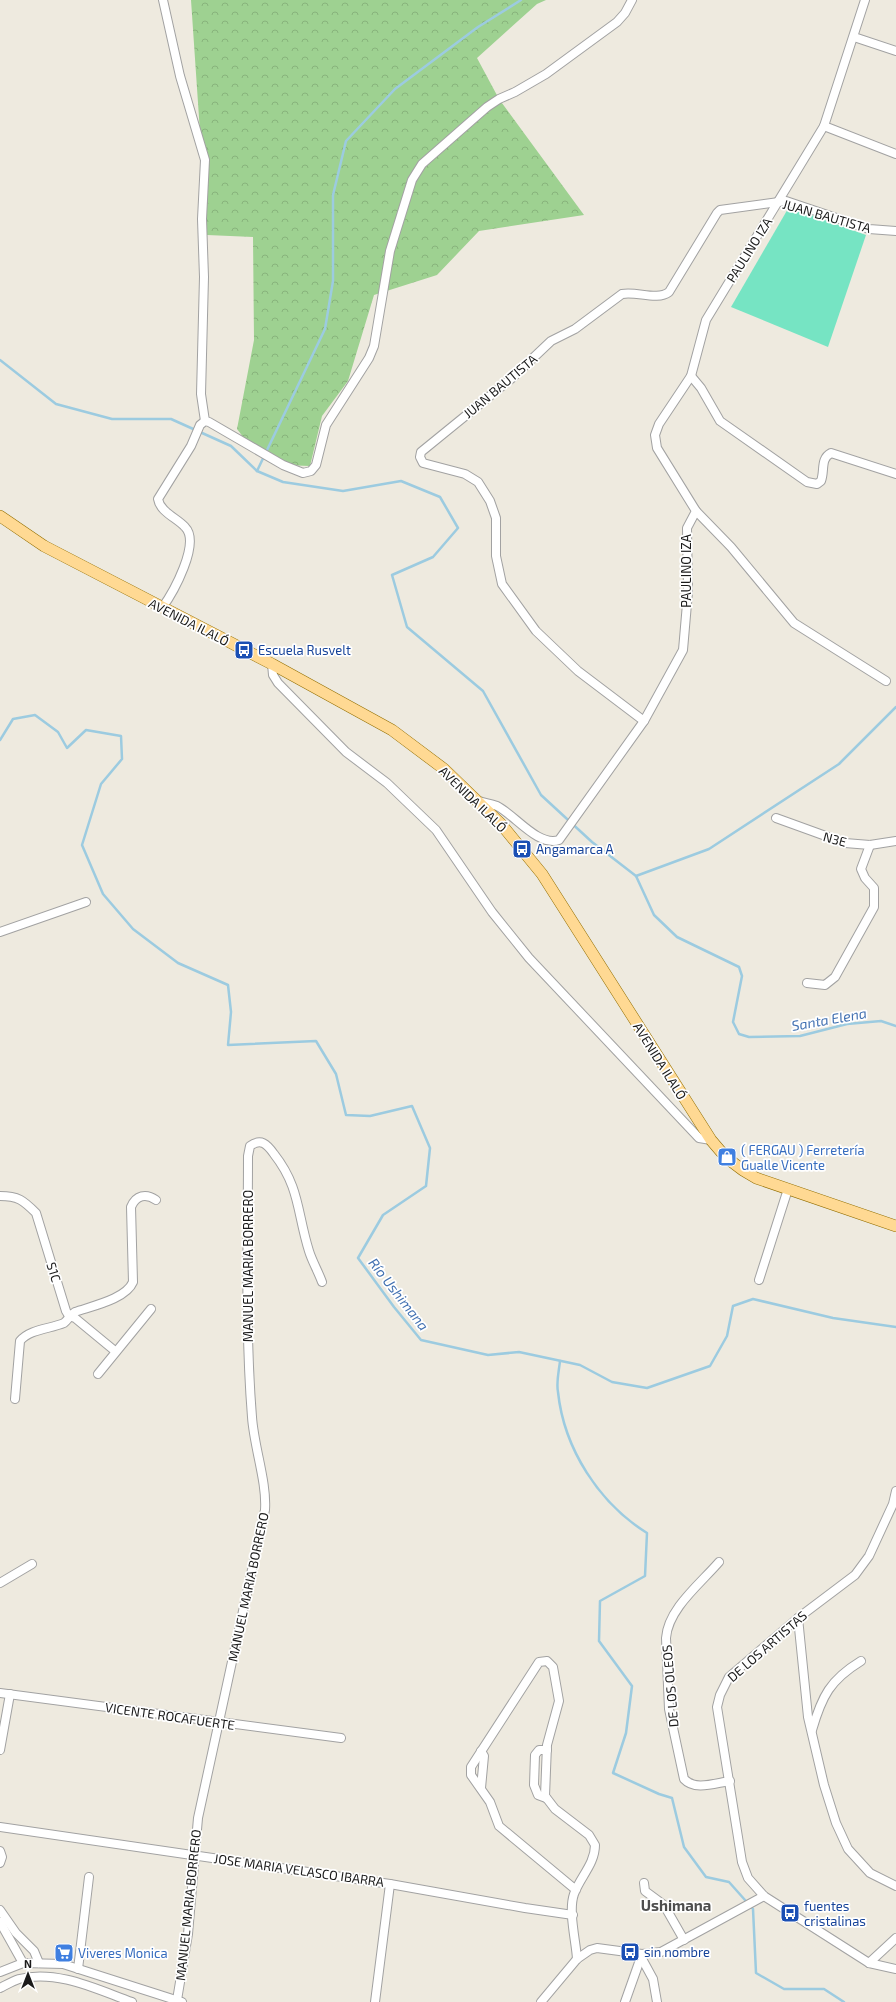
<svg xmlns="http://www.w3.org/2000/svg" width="896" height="2002" viewBox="0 0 896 2002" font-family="'Exo 2',sans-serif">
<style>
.forest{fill:url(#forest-crowns)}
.pitch{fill:#76e4c3}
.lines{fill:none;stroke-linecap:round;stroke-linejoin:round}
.stream{stroke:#9ccbe0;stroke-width:2.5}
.minor-casing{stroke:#a2a2a2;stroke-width:10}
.major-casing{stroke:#926e00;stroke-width:12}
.minor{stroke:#fff;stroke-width:8}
.major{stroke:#ffd993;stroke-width:11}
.labels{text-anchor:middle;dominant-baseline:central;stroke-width:3.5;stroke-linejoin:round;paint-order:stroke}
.street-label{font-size:13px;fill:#1b1b1b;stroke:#fff}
.transit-label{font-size:13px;fill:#164399;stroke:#fff;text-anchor:start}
.shop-label{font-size:13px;fill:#366cbe;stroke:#fff;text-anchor:start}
.water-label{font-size:14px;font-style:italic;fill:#4170b1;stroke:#fff}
.quarter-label{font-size:15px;font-weight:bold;fill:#4e4e4e;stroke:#fff}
</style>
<defs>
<pattern id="forest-crowns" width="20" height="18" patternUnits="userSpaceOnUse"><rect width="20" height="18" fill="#9ed191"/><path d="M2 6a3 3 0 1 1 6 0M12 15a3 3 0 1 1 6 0" fill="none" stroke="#88b37c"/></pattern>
</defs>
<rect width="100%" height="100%" fill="#eeeadf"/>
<polygon class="forest" points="191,0 546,0 537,4 477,58 499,99 584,215 479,231 437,275 374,295 348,381 322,416 310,466 282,465 253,450 237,429 254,340 253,237 207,235"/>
<polygon class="pitch" points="789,207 866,235 828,347 731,307"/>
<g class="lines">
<g class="stream">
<polyline points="0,360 56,404 112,419 171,419 231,446 257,471 283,482 343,491 401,481 440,497 458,528 433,557 392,575 407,627 483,691 541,795 592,842 636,876 654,915 677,937 739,967 742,976 733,1022 739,1034 749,1037 800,1036 847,1024 881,1021 896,1026"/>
<polyline points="257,471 325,329 333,281 333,195 346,141 395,89 478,27 521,0"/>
<polyline points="0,740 13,719 35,715 58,732 67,748 86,730 121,736 122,759 101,784 82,845 103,894 133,929 178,963 228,985 231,1012 228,1045 316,1041 336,1074 346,1115 370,1116 412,1106 430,1148 426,1186 383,1215 358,1258 394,1307 421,1340 488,1355 519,1352 580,1365 612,1382 647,1388 710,1366 727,1336 733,1306 753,1299 833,1318 896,1327"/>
<polyline points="636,876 709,849 839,764 896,707"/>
<path d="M 560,1361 C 559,1371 556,1382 558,1392 C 564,1449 599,1503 647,1533 L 645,1576 L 600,1601 L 599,1641 L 632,1686 L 626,1733 L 613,1773 L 659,1794 L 672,1798 L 684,1847 L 706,1877 L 729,1882 L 753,1909 L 756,1973 L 784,1989 L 824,1989 L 844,2002"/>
</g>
<defs>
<g id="minor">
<polyline points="163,0 180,76 205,160 202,219 204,277 201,394 205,421"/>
<polyline points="854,37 896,51"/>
<polyline points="824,126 896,154"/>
<path d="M 691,376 L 701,388 L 720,421 L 807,482 L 817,484 L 821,481 C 825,470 820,459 831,453 L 896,474"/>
<polyline points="696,511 731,547 794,623 886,681"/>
<path d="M 162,608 C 173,593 201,543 185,527 C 177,518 160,512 158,499 L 191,446 L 200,425 L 205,421 L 209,422 L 283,465 L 303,473 L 311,471 L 316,465 L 326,425 L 369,358 L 374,346 L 390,251 L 412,180 L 422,164 L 487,107 L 499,99 L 515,92 L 546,74 L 617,22 L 625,13 L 632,0"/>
<polyline points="272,664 273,675 278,683 346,752 387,783 436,830 492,912 529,958 699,1138 711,1140"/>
<path d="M 644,721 L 578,671 L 536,631 L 502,584 L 496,556 L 496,518 L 490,501 L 478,482 L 465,474 L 423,463 L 420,457 L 421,452 L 512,378 L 551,341 L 575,329 L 622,294 C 637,291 657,301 669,292 L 717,213 L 720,210 L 786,201 L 869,229 L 896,231"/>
<path d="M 479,801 C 485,803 492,804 497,806 C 515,815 538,847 559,840 L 644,721 L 683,650 L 688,592 L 687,528 L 696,511 L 657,448 L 655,435 L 659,424 L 691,376 L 706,320 L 824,126 L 865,0"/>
<polyline points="776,818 845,843 870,845 896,841"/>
<polyline points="0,932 86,902"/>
<polyline points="807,983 825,985 835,977 874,907 874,888 865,878 861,869 870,845"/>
<path d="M 0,1196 C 18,1196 23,1200 36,1213 L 66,1311 L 69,1316 L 75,1318 L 115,1351"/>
<polyline points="759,1280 788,1189"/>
<polyline points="98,1374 151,1309"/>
<path d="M 15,1399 L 20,1341 C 30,1329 50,1329 64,1323 C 68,1320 70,1315 75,1312 C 92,1306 126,1299 133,1282 L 131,1207 C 136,1195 146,1193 156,1200"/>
<polyline points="896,1491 893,1504 869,1556 855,1575 798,1618 729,1677 720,1695 717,1707 742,1862 748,1878 764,1896 869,1963 896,1969"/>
<path d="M 719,1562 C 700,1584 668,1609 666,1638 L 669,1709 L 684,1779 C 695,1791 715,1783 730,1781"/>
<polyline points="0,1583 32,1564"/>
<polyline points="798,1618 808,1717 824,1785 836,1823 848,1849 870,1873 896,1886"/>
<polyline points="0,1693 341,1738"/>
<path d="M 812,1730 C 822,1696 830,1680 861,1661"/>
<polyline points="0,1750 10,1694"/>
<polyline points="481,1788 484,1756 481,1751"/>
<polyline points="546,1798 538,1795 534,1785 535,1755 539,1750 547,1750"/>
<polyline points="0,1827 390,1884 525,1908 573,1915"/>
<polyline points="0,1851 2,1857 0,1863"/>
<polyline points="644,1883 645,1891 664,1905 684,1940"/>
<path d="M 576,1890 L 499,1826 L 490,1802 L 471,1775 L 471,1767 L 539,1662 L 547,1661 L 553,1667 L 559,1701 L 547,1745 L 545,1796 L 555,1809 L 589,1835 L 595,1845 C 595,1864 580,1877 574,1894 C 568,1911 576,1941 577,1959"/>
<polyline points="0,1910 16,1933 34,1951 39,1963"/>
<polyline points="0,1922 23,1963"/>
<polyline points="641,1957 653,1979 657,2002"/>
<polyline points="869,1963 896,1938"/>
<polyline points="78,1969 89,1877"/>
<polyline points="0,1972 23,1963 63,1964 182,2002"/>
<path d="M 0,1988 C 6,1985 13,1981 19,1979 C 57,1969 98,1990 132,2002"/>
<path d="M 177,2000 L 188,1934 L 198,1818 L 265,1510 C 267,1482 254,1447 252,1417 C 245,1330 248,1243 248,1156 L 250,1146 C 261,1138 267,1144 274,1154 C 300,1187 297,1213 309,1251 C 312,1261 318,1271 322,1282"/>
<polyline points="375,2002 390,1884"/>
<polyline points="541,2002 577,1959 590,1950 597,1948 642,1954 661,1952 764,1896"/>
<polyline points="625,2002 642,1954"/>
</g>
<path id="major" d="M 0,516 L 44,546 L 272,664 L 392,730 L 444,769 L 501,824 L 542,874 L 711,1140 C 724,1157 737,1168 756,1178 L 896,1226"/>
</defs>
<use href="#minor" class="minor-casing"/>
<use href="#major" class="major-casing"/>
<use href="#minor" class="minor"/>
<use href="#major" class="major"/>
</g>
<defs>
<symbol id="bus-square" viewBox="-11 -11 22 22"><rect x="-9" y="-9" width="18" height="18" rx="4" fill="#1a4fb4" stroke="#fff"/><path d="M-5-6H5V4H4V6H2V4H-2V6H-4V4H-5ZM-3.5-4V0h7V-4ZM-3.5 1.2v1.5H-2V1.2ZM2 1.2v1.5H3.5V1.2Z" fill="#fff"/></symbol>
<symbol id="shop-square" viewBox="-11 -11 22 22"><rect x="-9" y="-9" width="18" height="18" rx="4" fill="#3f7fe0" stroke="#fff"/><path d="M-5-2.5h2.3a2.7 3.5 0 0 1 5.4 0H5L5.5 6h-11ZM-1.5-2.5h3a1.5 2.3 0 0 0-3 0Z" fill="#fff"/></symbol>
<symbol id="supermarket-square" viewBox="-11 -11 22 22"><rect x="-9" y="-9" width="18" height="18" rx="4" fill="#3f7fe0" stroke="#fff"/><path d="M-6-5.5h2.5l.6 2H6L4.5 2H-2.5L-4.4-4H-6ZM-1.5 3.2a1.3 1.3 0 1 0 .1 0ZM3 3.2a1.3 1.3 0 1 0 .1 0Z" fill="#fff"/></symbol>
</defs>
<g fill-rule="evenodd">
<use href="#bus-square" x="233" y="639" width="22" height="22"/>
<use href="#bus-square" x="511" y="838" width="22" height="22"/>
<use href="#shop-square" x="716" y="1146" width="22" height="22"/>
<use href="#bus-square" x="779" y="1902" width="22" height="22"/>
<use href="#bus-square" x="619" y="1941" width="22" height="22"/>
<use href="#supermarket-square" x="53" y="1942" width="22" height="22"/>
</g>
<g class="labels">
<g class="street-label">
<text transform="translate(827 216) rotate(16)">JUAN BAUTISTA</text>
<text transform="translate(749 250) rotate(-58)">PAULINO IZA</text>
<text transform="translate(500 386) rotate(-40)">JUAN BAUTISTA</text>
<text transform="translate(686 571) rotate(-90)">PAULINO IZA</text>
<text transform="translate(189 622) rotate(27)">AVENIDA ILALÓ</text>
<text transform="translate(473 799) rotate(44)">AVENIDA ILALÓ</text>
<text transform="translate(835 839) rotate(15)">N3E</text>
<text transform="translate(660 1061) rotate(58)">AVENIDA ILALÓ</text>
<text transform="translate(248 1266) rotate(-90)">MANUEL MARIA BORRERO</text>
<text transform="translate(54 1272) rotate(73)">S1C</text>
<text transform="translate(248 1587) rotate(-78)">MANUEL MARIA BORRERO</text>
<text transform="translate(767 1646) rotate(-41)">DE LOS ARTISTAS</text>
<text transform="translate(670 1686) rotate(-95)">DE LOS OLEOS</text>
<text transform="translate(170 1716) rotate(8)">VICENTE ROCAFUERTE</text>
<text transform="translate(299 1870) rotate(8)">JOSE MARIA VELASCO IBARRA</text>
<text transform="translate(188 1905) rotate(-84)">MANUEL MARIA BORRERO</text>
</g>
<g class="transit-label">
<text x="258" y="650">Escuela Rusvelt</text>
<text x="536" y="849">Angamarca A</text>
<text x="804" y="1906">fuentes<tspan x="804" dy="15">cristalinas</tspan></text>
<text x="644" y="1952">sin nombre</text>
</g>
<g class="shop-label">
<text x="741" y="1150">( FERGAU ) Ferretería<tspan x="741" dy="15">Gualle Vicente</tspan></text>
<text x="78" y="1953">Viveres Monica</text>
</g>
<g class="water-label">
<text transform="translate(829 1019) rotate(-10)">Santa Elena</text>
<text transform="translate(399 1294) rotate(52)">Río Ushimana</text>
</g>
<g class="quarter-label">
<text x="676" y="1905">Ushimana</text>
</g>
</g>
<g transform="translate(28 1974)" stroke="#ffffff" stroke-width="3" paint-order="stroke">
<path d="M0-3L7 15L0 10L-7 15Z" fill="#1b1b1b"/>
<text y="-6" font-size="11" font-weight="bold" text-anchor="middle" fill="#1b1b1b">N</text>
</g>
</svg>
